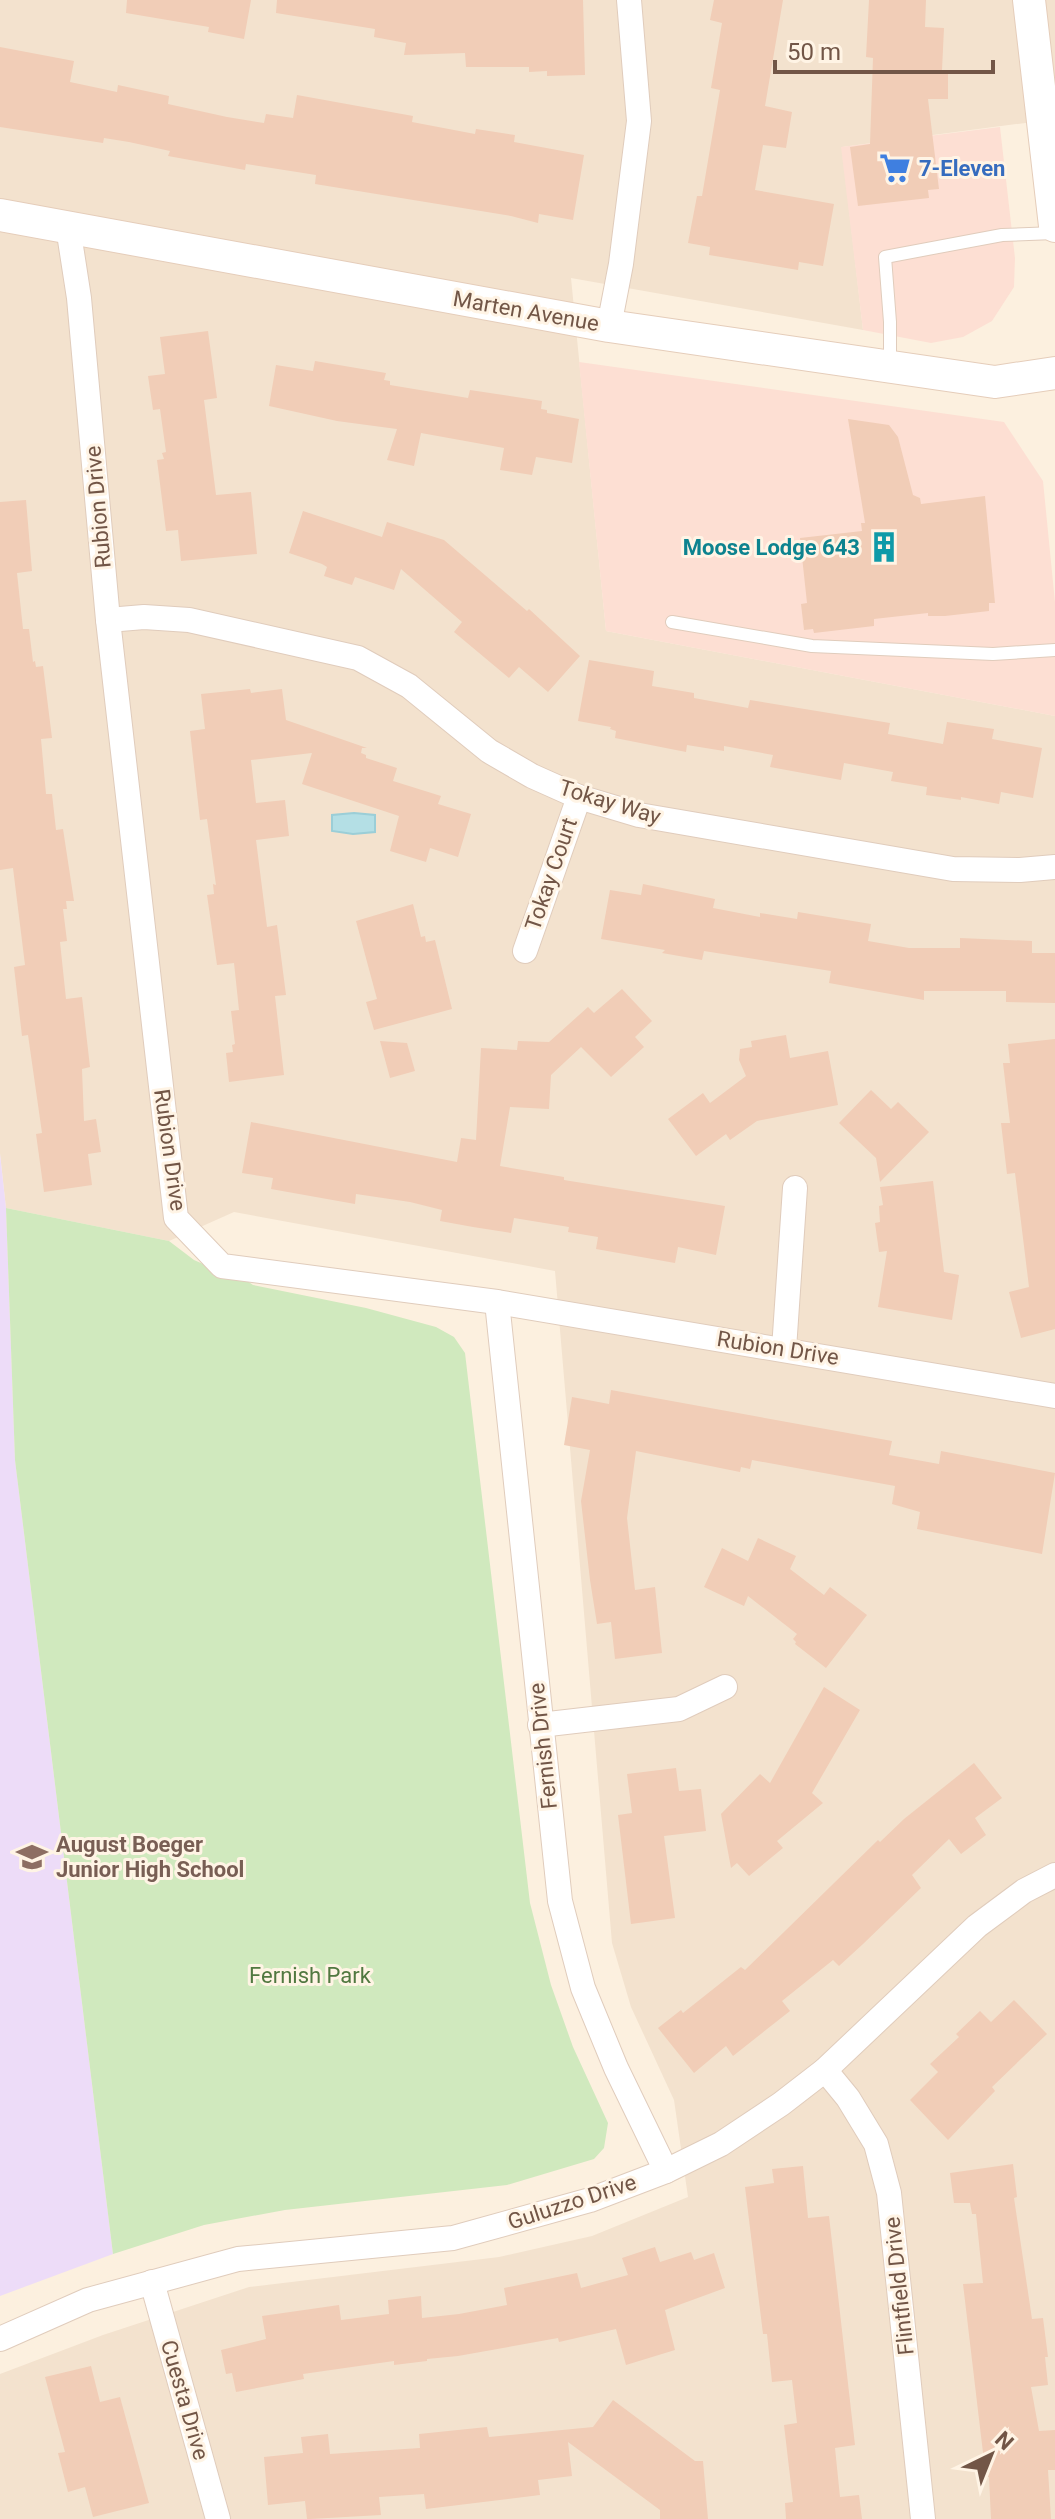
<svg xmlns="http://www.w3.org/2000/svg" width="1055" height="2519" viewBox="0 0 1055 2519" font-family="Roboto,sans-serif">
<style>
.residential{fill:#f3e2ce}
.commercial{fill:#fddfd3}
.education{fill:#eddcf8}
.green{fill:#d0e9be}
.water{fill:#b4dfe5;stroke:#9bced7;stroke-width:2}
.building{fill:#f1cdb7}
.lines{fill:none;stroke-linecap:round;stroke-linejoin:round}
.lane-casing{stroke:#e0ccbc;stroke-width:14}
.street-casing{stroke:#e0ccbc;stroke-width:26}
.secondary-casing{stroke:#e5cdba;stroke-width:34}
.lane{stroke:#fff;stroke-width:12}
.street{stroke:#fff;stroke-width:24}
.secondary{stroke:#fff;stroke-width:32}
.labels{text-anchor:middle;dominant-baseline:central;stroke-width:6;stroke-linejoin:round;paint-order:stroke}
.shop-label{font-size:22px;font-weight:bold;fill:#366cbe;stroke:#fff4e5;text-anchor:start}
.street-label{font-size:22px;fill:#725647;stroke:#fff4e5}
.culture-label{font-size:22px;font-weight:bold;fill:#0d838f;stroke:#fff4e5;text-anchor:end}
.education-label{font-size:22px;font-weight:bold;fill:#785e54;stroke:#fff4e5;text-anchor:start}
.park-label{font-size:22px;fill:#517840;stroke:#fff4e5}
</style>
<rect width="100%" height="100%" fill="#fcf0df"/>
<polygon class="residential" points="0,0 1055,0 1055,119 842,147 863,330 571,278 606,631 1055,716 1055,2519 0,2519 0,2374 103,2335 249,2287 499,2257 592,2236 688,2197 674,2100 631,2007 612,1943 555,1271 234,1212 169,1241 6,1208 0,1153"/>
<g class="commercial">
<polygon points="1000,127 1015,258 1014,287 992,321 963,337 931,343 863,330 841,147"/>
<polygon points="579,362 1004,422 1043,481 1055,602 1055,716 606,631"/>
</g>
<polygon class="education" points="0,1154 6,1208 15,1460 113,2254 0,2296"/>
<polygon class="green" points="6,1208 169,1241 194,1260 219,1271 240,1276 253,1285 366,1308 436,1327 454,1337 465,1353 530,1903 551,1985 573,2047 608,2123 604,2148 594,2159 507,2185 285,2210 204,2225 113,2254 15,1460"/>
<polygon class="water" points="354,813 375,815 375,832 353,834 332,831 332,815"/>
<g class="building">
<polygon points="127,0 251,0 244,39 208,32 209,27 126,13"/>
<polygon points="277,0 583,0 585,75 547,76 547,71 529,72 529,67 466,67 465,53 404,55 406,43 374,37 375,29 276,13"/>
<polygon points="714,0 783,0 765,106 792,112 786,148 763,145 755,190 834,204 823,266 799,262 798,270 745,261 709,255 710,247 688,243 697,196 702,196 720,90 711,88 722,23 710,20"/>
<polygon points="869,0 926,0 925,27 944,28 942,70 948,70 948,99 928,99 939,189 928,190 929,198 858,206 850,147 870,144 873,58 866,57"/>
<polygon points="0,47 74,61 70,82 117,92 118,85 169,96 168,104 227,117 264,123 266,114 293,118 297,95 413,116 412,122 475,134 476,129 515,135 514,142 584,155 573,220 539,214 538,223 511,216 315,184 316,175 246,164 245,170 168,156 170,151 129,142 104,138 103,143 0,127"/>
<polygon points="208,331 217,398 204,400 216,495 251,492 257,554 181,561 178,530 166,531 157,460 164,459 162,453 166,452 160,409 153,410 148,376 165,374 160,337"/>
<polygon points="315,361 386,373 384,380 390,381 390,385 468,398 470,390 542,401 541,409 547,410 547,413 579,419 572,463 536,457 532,475 500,470 504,448 421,433 414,466 387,460 397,429 337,421 269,406 276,365 313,371"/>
<polygon points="848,419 889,425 898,437 913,495 920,498 921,504 985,496 995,603 989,603 989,611 945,616 928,616 928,613 874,619 874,626 814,633 813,629 804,630 801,604 807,603 800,538 862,531 861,523 865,523"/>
<polygon points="26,500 32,571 17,573 23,629 29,629 33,662 35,661 36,667 43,666 52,738 41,739 46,794 52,794 56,830 63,829 74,901 66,901 67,909 63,909 67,941 60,942 66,999 82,997 90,1067 82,1069 84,1121 96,1119 101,1152 88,1154 92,1185 44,1192 36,1134 42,1133 28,1035 22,1036 14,967 25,965 13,868 0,870 0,502"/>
<polygon points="303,511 382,537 387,522 444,540 527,611 529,609 580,656 548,692 519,667 509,678 454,632 462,622 401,569 394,590 355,577 352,585 324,576 327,567 322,564 289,553"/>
<polygon points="589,660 654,671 652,686 694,693 694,698 748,708 750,700 890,723 888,734 943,744 947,722 994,729 992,739 1042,748 1033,798 1001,792 999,804 961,797 961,800 926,795 927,787 891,781 893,772 844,763 841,780 770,767 773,755 724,746 724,751 687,745 686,752 615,738 616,731 610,729 611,727 578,721"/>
<polygon points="250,689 251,693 282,689 286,720 367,748 362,748 361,753 366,755 366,758 397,768 393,781 441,796 438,804 471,814 458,857 430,848 426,862 390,851 399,816 302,784 312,753 251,760 256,803 285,800 289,836 256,840 267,927 277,925 286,995 275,996 284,1075 229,1082 226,1053 233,1052 232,1045 235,1044 231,1011 239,1010 234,963 217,965 207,895 214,894 213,884 216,885 207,819 200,820 190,731 205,729 201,694"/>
<polygon points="643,884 715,899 713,908 760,917 760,913 797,919 798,912 871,924 868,941 909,948 960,948 960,938 1032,941 1032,953 1055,953 1055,1003 1006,1002 1006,991 924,991 924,1000 829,983 831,971 704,951 702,960 662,953 665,950 601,939 610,890 641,895"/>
<polygon points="413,904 421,937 425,936 426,942 435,940 452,1009 374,1030 366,1002 377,999 356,921"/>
<polygon points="622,989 652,1021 635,1037 644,1047 611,1077 581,1047 551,1075 549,1109 510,1107 500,1166 564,1177 564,1180 725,1206 716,1255 678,1247 675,1263 596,1249 598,1237 568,1232 569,1227 514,1218 511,1233 473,1227 440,1221 442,1210 410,1202 356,1194 355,1204 271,1189 273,1178 242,1173 251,1122 457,1162 461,1138 476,1140 481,1048 517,1050 518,1041 549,1042 588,1007 594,1013"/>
<polygon points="786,1035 790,1058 828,1051 838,1105 757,1121 730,1140 726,1134 696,1156 668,1119 703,1093 710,1103 746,1076 739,1060 740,1049 752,1047 751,1041"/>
<polygon points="1055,1039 1055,1329 1021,1338 1009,1292 1029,1287 1015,1173 1007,1174 1001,1123 1010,1123 1003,1063 1010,1063 1008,1044"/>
<polygon points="380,1041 407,1043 415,1071 390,1078"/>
<polygon points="871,1090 891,1109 898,1102 929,1132 880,1182 876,1158 839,1123"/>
<polygon points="933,1181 944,1272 959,1275 952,1320 878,1307 887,1251 879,1252 875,1223 880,1222 879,1206 883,1205 880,1187"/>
<polygon points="611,1390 892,1441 889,1455 939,1464 941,1451 1055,1473 1042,1554 917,1529 920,1512 892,1504 895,1486 752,1460 750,1469 741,1467 740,1472 636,1451 627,1518 635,1590 655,1587 662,1653 615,1659 611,1622 597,1624 590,1580 581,1501 590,1450 564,1445 572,1397 609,1404"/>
<polygon points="758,1538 796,1556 790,1569 824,1595 830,1587 867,1615 826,1668 795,1644 796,1642 793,1639 797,1634 748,1596 744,1606 704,1587 722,1548 748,1561"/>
<polygon points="824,1687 860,1710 812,1793 823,1803 777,1841 783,1848 749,1876 737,1863 731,1868 721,1814 760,1774 770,1783"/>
<polygon points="974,1763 1002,1798 975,1818 986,1835 961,1854 949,1839 912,1875 921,1888 863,1944 839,1966 833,1960 782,2001 790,2011 733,2056 726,2046 694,2073 658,2028 681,2010 683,2013 741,1967 745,1970 878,1840 880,1842 904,1819"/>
<polygon points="676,1768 679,1791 701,1789 706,1831 664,1836 675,1918 631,1924 618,1815 632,1813 627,1774"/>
<polygon points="1014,2000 1047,2034 992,2087 995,2091 948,2140 910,2100 938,2072 930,2064 959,2037 956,2034 980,2011 991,2022"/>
<polygon points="1013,2164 1017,2197 1014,2198 1032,2319 1043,2318 1048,2357 1045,2357 1048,2385 1031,2387 1039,2431 1055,2430 1055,2470 1048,2470 1051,2519 991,2519 989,2477 986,2477 981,2436 963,2284 983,2283 976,2214 972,2214 970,2203 954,2203 950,2173"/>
<polygon points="803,2166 808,2218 829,2216 855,2445 835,2448 840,2497 859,2495 862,2519 786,2519 785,2503 793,2502 784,2425 797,2423 792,2380 772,2382 767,2334 763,2334 745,2187 774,2183 772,2169"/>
<polygon points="655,2247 660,2262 691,2252 694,2260 714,2253 725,2288 665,2310 675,2350 626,2365 616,2329 559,2342 558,2338 458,2356 427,2359 427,2361 394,2365 394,2361 303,2374 304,2379 236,2392 232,2373 226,2374 221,2350 266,2339 262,2316 339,2305 341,2320 389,2314 388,2300 421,2296 422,2318 459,2314 507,2305 504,2288 577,2273 581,2288 628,2275 622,2258"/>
<polygon points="91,2366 100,2402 120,2397 149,2503 93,2517 85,2487 68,2492 58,2453 65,2452 45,2377"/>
<polygon points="613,2400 695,2461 703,2461 708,2519 660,2519 660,2510 568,2442 572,2476 538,2480 540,2495 426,2509 424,2494 379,2497 381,2515 310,2519 307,2519 305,2501 268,2505 264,2457 303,2453 301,2437 328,2434 330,2454 420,2448 419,2434 487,2427 489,2437 593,2427"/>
</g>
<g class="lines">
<defs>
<g id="lane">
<polyline points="890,366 890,322 885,257 1002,235 1055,233"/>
<polyline points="672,622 812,646 993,654 1055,650"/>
</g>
<g id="street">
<polyline points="68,227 79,298 108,620 176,1218 222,1266 497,1302 1055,1396"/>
<polyline points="609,326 621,264 639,121 629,0"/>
<polyline points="108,620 144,617 189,620 358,658 409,686 489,751 532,776 579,797 639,815 953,869 1020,870 1055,867"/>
<polyline points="525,951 579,797"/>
<polyline points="497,1302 560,1901 583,1988 616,2068 666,2171"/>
<polyline points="784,1349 795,1188"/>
<polyline points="540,1725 679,1709 725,1687"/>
<polyline points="825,2070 848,2098 876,2144 889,2193 923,2519"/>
<polyline points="152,2282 218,2519"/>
<polyline points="0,2339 88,2300 238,2259 453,2238 590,2200 666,2171 721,2144 781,2104 825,2070 977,1926 1024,1891 1055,1875"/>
</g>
<g id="secondary">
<polyline points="1029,0 1055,226"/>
<polyline points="0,215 609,326 995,382 1055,373"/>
</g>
</defs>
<use href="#lane" class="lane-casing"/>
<use href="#street" class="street-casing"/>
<use href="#secondary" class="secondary-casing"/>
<use href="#lane" class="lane"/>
<use href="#street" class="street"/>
<use href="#secondary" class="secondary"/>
</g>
<defs>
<symbol id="supermarket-bare" viewBox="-9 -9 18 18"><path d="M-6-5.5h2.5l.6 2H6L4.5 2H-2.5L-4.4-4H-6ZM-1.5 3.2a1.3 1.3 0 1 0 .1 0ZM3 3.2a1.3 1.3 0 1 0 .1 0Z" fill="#3f7fe0" stroke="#fff4e5" stroke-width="2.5" paint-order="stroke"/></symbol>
<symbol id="building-bare" viewBox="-9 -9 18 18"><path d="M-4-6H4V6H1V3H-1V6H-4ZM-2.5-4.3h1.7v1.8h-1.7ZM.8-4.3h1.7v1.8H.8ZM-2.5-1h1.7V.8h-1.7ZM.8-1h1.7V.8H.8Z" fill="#0f9aa8" stroke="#fff4e5" stroke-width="2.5" paint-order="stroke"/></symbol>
<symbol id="school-bare" viewBox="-9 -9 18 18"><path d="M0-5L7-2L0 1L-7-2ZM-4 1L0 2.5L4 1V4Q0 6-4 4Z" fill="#8d6e63" stroke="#fff4e5" stroke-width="2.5" paint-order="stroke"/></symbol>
</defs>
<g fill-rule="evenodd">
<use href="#supermarket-bare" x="873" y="146" width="44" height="44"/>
<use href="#building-bare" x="862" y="525" width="44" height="44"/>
<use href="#school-bare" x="10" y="1835" width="44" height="44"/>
</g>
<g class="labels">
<g class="shop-label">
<text x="919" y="168">7-Eleven</text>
</g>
<g class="street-label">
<text transform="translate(526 311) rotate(10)">Marten Avenue</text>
<text transform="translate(98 507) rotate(-95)">Rubion Drive</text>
<text transform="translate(610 802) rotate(17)">Tokay Way</text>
<text transform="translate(551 874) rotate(-71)">Tokay Court</text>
<text transform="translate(170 1150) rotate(82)">Rubion Drive</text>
<text transform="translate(778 1348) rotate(9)">Rubion Drive</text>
<text transform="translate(543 1746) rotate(-96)">Fernish Drive</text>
<text transform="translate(572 2202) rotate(-18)">Guluzzo Drive</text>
<text transform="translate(899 2286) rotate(-96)">Flintfield Drive</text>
<text transform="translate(185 2400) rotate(74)">Cuesta Drive</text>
</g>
<g class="culture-label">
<text x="860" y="547">Moose Lodge 643</text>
</g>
<g class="education-label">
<text x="56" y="1844">August Boeger<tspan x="56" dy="25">Junior High School</tspan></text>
</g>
<g class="park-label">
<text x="310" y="1975">Fernish Park</text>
</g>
</g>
<g transform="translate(991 2455) rotate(43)" stroke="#fff4e5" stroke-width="6" paint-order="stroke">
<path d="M0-6L14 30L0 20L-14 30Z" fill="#725647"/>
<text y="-12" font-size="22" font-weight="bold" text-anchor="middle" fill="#725647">N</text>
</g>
<path d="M775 60v12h218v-12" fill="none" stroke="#725647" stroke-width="4"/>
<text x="787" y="60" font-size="24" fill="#725647" stroke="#fff4e5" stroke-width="6" paint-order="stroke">50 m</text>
</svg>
